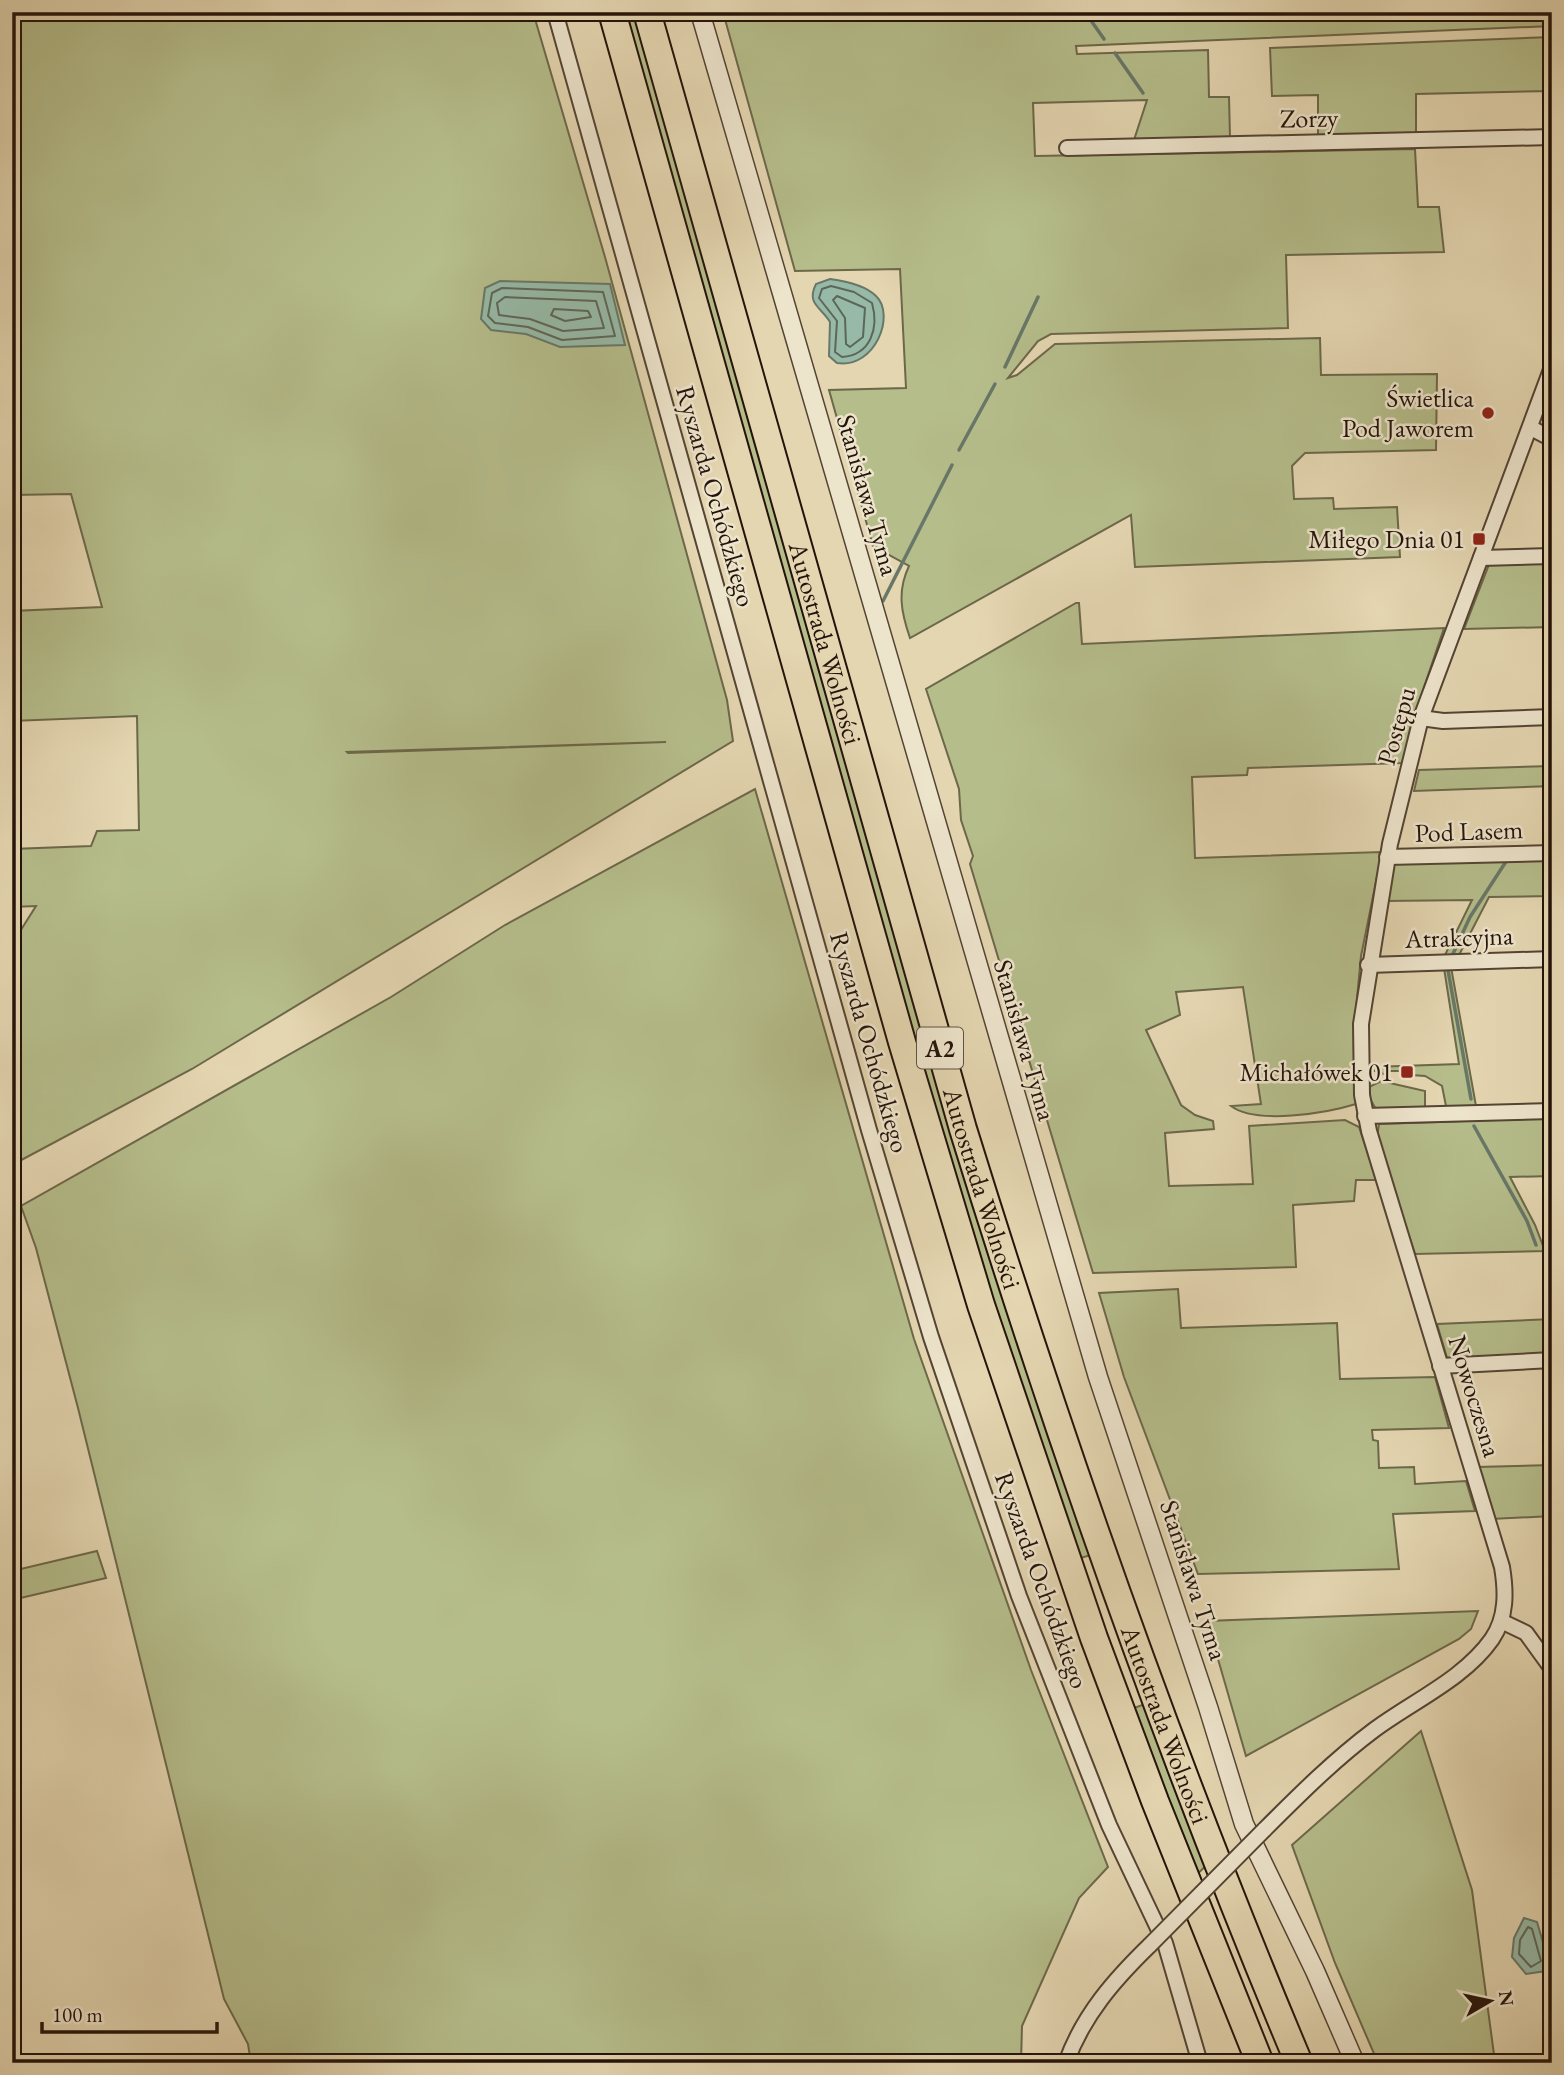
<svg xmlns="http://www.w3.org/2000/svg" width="1564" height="2075" viewBox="0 0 1564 2075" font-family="'EB Garamond',serif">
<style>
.green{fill:#b5bd8b;stroke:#6c684a;stroke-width:2;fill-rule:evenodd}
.water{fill:#96baa7;stroke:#687768;stroke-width:2}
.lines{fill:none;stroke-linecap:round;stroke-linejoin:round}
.shore{stroke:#5d6658;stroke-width:2}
.stream{stroke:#687768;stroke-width:3.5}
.minor-casing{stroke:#544434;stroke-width:18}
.tertiary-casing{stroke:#544434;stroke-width:21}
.motorway-casing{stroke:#24130a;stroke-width:30}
.minor{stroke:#ede4cc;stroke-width:14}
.tertiary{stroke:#ede4cc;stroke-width:18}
.motorway{stroke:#e4d6b1;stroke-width:26}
.minor-bridge-casing{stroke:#544434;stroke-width:18;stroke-linecap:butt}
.minor-bridge{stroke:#ede4cc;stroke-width:14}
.poi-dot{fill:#8f2418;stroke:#ede4cc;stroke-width:2.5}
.labels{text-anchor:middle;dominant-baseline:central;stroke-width:5;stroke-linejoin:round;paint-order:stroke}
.shield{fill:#ede4cc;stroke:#605244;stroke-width:2}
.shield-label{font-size:24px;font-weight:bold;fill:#24130a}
.street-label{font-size:26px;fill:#24130a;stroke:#ede4cc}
.poi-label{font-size:26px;fill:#24130a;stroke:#ede4cc;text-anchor:end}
</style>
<rect width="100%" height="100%" fill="#e4d6b1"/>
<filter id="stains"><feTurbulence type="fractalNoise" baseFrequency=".00286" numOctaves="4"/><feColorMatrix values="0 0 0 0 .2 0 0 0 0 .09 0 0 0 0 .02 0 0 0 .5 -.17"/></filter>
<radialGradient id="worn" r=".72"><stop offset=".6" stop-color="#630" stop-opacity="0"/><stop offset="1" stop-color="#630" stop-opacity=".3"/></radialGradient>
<g class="green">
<path d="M 12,12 L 533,12 L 605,257 L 727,700 L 733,741 L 192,1069 L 12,1165 L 12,944 L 36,906 L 12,907 L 12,849 L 91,846 L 97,831 L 139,830 L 137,716 L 12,721 L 12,611 L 102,607 L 71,494 L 12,495 L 12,163 L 16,162 L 12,146 ZM 666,742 L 348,753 L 347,752 Z"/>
<polygon points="620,12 639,12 1094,1554 1074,1560 974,1254"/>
<path d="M 723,12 L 1552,12 L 1552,26 L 1076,46 L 1077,54 L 1208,50 L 1209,97 L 1229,97 L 1230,138 L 1134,140 L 1147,100 L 1033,103 L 1035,156 L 1415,149 L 1418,207 L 1439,207 L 1444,252 L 1286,255 L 1288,328 L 1051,334 L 1038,341 L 1008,378 L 1017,375 L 1055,344 L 1320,338 L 1321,375 L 1437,374 L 1436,450 L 1305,453 L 1292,466 L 1294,499 L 1333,498 L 1334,509 L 1397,507 L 1400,557 L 1135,567 L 1131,515 L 910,638 C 901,612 897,591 909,566 L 873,546 L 829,390 L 906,388 L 900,269 L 795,271 Z"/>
<polygon points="1552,37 1552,91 1416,94 1416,134 1318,136 1318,95 1272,96 1270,48"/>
<polygon points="1551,561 1552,627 1464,629 1490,562"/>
<path d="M 1076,603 L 1079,603 L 1082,644 L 1444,628 L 1414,717 L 1403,763 L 1248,768 L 1247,775 L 1192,777 L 1195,858 L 1382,852 L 1361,956 L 1356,1009 L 1356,1104 C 1327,1113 1256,1125 1231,1106 L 1261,1104 L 1243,987 L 1176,992 L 1180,1015 L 1146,1030 L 1181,1105 L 1195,1115 L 1213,1121 L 1214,1129 L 1165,1133 L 1169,1186 L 1253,1184 L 1249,1126 L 1345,1120 L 1359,1127 L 1377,1180 L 1356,1180 L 1354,1201 L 1293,1205 L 1296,1267 L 1093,1273 L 970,864 L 973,856 L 961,820 L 959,789 L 926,689 Z"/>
<polygon points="1552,766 1552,786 1414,791 1419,770"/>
<polygon points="755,789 914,1339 1031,1670 1108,1867 1079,1898 1022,2026 1021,2063 251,2063 248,2044 224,1999 78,1408 36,1248 21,1206 391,997 505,925"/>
<polygon points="1551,855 1552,896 1489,897 1458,957 1444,957 1472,900 1386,901 1393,860"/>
<polygon points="1451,967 1476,1106 1446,1106 1442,1086 1425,1076 1412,1075 1412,1071 1389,1071 1387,1075 1372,1070 1372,1067 1459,1064 1444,968"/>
<polygon points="1381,1081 1425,1091 1425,1108 1377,1111 1369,1097 1369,1087"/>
<polygon points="1552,1118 1552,1176 1510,1177 1535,1225 1545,1251 1415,1254 1377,1137 1379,1124"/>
<polygon points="1178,1289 1181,1328 1337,1323 1340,1379 1435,1377 1449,1428 1372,1430 1373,1440 1378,1441 1379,1468 1414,1467 1415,1484 1466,1481 1475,1511 1393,1514 1399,1569 1198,1574 1124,1377 1099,1293"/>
<polygon points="1552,1319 1552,1354 1447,1358 1437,1324"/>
<polygon points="1552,1465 1552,1516 1491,1519 1477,1467"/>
<polygon points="97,1551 106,1578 12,1600 12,1571"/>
<polygon points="1478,1611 1471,1629 1459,1639 1246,1756 1207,1621"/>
<polygon points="1148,1703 1209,1863 1193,1878 1128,1710"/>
<polygon points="1421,1731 1472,1890 1495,2062 1552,2063 1378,2063 1335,1963 1292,1845"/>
</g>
<g class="water">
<path d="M 830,279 C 845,281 865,285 876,296 C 896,315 875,369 837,363 L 829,356 L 830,322 C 821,307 806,304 816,284 Z"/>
<polygon points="500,281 610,284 625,345 560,347 526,334 491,330 481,319 485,288"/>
<polygon points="1524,1918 1537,1922 1549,1963 1546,1971 1526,1974 1512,1957 1514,1938"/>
</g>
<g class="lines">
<g class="shore">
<path d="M 831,286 L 854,292 L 872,303 C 879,328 871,355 842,357 L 835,352 L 837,321 L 819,298 L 822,289 Z"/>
<polygon points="502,288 603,292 615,336 562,340 528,327 495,323 488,316 492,293"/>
<polygon points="837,296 865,308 863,337 850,347 846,344 845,318 833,300"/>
<polygon points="505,297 596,301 604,328 563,331 530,319 499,315 497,303"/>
<polygon points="554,309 588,311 591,317 565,321 551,315"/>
<polygon points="1528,1927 1532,1929 1541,1961 1531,1967 1519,1954 1520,1940"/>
</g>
<g class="stream">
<polyline points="1085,12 1104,39"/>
<polyline points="1115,53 1143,93"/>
<polyline points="1005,367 1038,297"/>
<polyline points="959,450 995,384"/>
<polyline points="883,601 952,465"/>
<polyline points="1452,956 1470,917 1507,860"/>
<polyline points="1448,970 1471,1099"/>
<polyline points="1474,1126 1527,1221 1536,1245"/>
<polyline points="1546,1274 1552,1297"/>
</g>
<defs>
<g id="minor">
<polyline points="555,12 869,1130 931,1337 1019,1596 1109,1825 1165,1943 1200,2063"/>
<polyline points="1067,148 1552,137"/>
<polyline points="1531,428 1552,439"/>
<polyline points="1481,558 1552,556"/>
<polyline points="1421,718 1443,721 1552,717"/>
<polyline points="1387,857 1552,853"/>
<polyline points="1368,965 1552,959"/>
<polyline points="1365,1116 1552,1111"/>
<polyline points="1440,1366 1552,1360"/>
<polyline points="1501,1621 1526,1633 1552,1669"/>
<path d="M 1264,1830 C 1299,1795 1334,1760 1374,1730 C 1413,1701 1464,1679 1492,1639 C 1507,1617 1506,1591 1502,1567 L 1369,1131 L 1362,1095 L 1361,1024 L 1390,844 L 1421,718 L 1552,367"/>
<path d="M 1066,2063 C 1083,2015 1115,1979 1150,1945"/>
</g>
<polyline id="tertiary" points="700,12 1098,1377 1208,1707 1244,1824 1315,1971 1355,2063"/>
<g id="motorway">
<polyline points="612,12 902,1042 981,1305 1094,1638 1155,1801 1260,2063"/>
<path id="s1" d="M 647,12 L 963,1129 C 1061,1446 1170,1757 1299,2063"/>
</g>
</defs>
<use href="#minor" class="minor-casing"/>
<use href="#tertiary" class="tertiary-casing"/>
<use href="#motorway" class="motorway-casing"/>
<use href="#minor" class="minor"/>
<use href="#tertiary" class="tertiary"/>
<use href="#motorway" class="motorway"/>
<defs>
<polyline id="minor-bridge" points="1150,1945 1264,1830"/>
</defs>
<use href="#minor-bridge" class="minor-bridge-casing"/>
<use href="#minor-bridge" class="minor-bridge"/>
</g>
<g class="poi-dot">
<circle cx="1488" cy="413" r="7"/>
<rect x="1472" y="532" width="14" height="14" rx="3.5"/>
<rect x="1400" y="1065" width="14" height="14" rx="3.5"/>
</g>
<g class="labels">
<rect class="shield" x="917" y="1027.5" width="46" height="41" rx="5"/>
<g class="shield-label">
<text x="940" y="1048">A2</text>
</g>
<g class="street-label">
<text transform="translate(1309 118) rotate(-1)">Zorzy</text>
<text transform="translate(868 495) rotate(74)">Stanisława Tyma</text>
<text transform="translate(716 496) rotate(74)">Ryszarda Ochódzkiego</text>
<text stroke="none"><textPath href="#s1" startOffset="656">Autostrada Wolności</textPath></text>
<text transform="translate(1396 726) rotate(-74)">Postępu</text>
<text transform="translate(1469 831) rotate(-2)">Pod Lasem</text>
<text transform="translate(1459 937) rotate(-2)">Atrakcyjna</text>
<text transform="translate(1025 1040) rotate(74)">Stanisława Tyma</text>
<text transform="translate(870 1042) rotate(74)">Ryszarda Ochódzkiego</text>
<text stroke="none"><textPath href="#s1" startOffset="1223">Autostrada Wolności</textPath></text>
<text transform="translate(1475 1396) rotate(73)">Nowoczesna</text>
<text transform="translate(1042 1580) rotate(70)">Ryszarda Ochódzkiego</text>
<text transform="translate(1194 1580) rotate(72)">Stanisława Tyma</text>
<text stroke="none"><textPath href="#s1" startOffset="1790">Autostrada Wolności</textPath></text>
</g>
<g class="poi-label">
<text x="1474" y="398">Świetlica<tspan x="1474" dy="30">Pod Jaworem</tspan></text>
<text x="1465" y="539">Miłego Dnia 01</text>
<text x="1393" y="1072">Michałówek 01</text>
</g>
</g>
<rect width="1564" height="2075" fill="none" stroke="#e4d6b1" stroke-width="42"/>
<rect x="14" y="14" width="1536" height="2047" fill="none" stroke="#24130a" stroke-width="3.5"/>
<rect x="21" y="21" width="1522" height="2033" fill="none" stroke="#24130a" stroke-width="2"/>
<g transform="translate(1490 2001) rotate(81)" stroke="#ede4cc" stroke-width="5" paint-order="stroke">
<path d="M0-5L12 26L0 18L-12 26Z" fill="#24130a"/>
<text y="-10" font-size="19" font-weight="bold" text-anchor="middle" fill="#24130a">N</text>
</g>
<path d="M42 2022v10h175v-10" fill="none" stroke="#24130a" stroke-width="3.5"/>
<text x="52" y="2022" font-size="21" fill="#24130a" stroke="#ede4cc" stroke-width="5" paint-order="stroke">100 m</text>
<rect width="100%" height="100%" filter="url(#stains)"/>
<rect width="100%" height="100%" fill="url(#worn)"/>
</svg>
